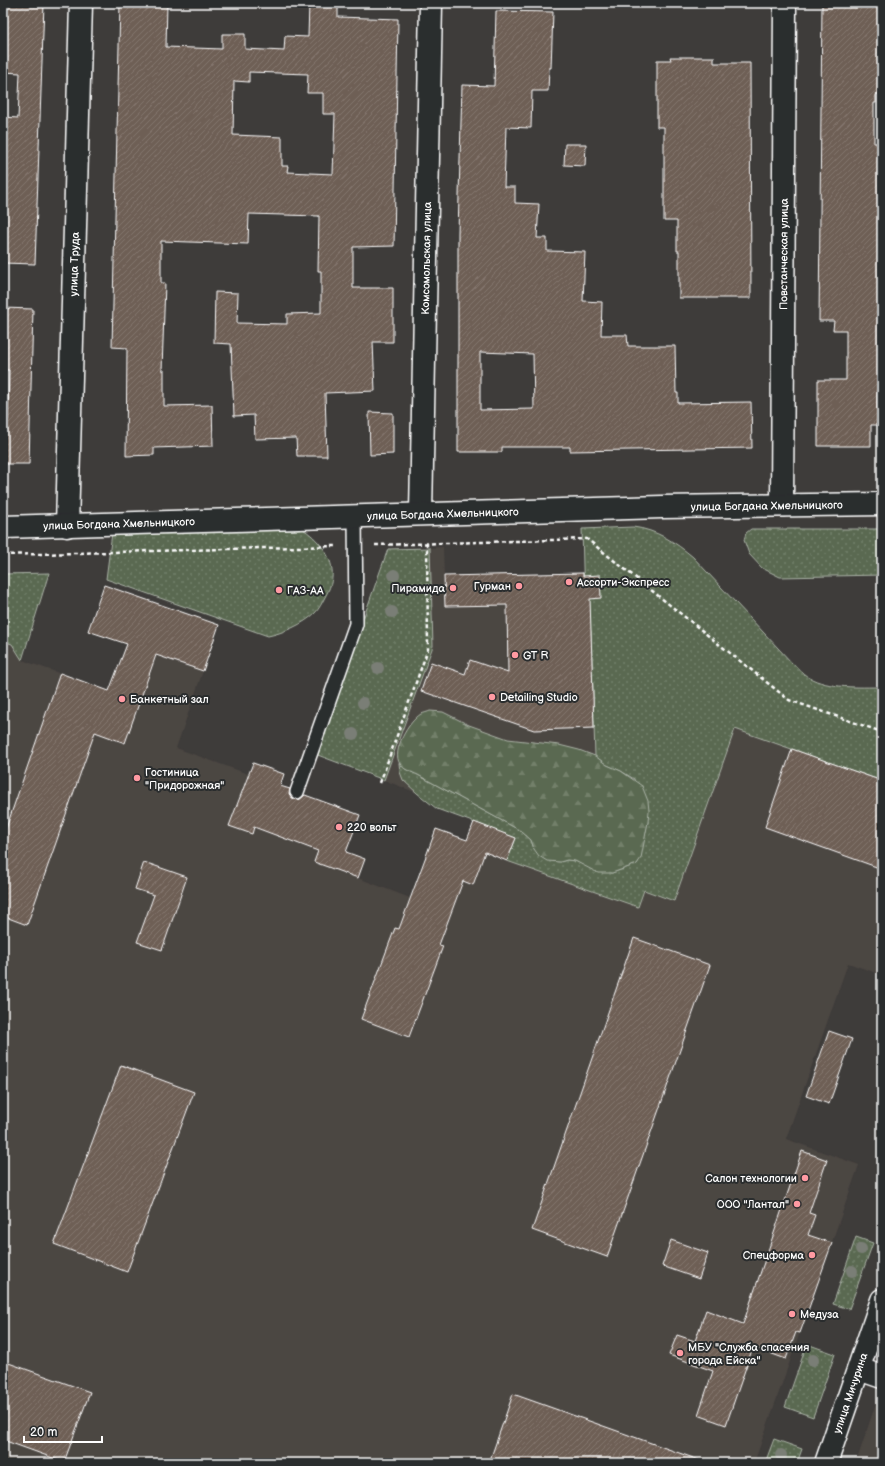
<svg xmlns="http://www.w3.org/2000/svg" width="885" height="1466" viewBox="0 0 885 1466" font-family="'Balsamiq Sans',sans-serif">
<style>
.built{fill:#4c4642}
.grass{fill:url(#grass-dots);stroke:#acb4a8}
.forest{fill:url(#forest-firs);stroke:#acb4a8}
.building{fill:url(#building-hatch);stroke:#fff;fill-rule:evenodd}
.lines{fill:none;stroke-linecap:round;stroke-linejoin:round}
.lane-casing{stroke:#fff;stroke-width:16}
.street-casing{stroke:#fff;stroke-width:25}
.secondary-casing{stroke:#fff;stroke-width:25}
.path{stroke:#fff;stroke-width:2.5;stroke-dasharray:4 3;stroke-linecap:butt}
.lane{stroke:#2a2d2e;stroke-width:13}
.street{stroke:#2a2d2e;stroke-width:22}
.secondary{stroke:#2a2d2e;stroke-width:22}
.tree{fill:#7a7e76}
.poi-dot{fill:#ff9aa2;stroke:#2a2d2e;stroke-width:1.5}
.labels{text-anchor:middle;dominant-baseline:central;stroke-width:4;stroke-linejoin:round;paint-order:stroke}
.street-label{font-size:11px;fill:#fff;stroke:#2a2d2e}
.poi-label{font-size:11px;fill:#fff;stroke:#2a2d2e;text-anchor:start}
</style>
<defs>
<pattern id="grass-dots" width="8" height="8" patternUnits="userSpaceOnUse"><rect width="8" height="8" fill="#5a6951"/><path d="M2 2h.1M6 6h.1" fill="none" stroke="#73806b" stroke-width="1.8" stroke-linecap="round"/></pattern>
<pattern id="forest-firs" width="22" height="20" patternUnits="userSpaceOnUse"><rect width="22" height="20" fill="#5a6951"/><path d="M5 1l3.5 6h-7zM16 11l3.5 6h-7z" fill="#73806b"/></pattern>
<pattern id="building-hatch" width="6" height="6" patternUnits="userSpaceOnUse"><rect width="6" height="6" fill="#6e5e55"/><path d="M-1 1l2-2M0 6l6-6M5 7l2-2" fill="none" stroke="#84766e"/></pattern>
</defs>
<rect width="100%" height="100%" fill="#3e3c3a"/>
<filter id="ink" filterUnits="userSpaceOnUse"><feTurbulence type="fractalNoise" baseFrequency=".025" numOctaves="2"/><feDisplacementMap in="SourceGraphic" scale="8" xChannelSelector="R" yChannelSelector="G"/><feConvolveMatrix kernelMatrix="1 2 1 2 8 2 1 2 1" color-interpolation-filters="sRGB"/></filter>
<g filter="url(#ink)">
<g class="built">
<polygon points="443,547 444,576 583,573 584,603 591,632 595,756 579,750 559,745 508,739 494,735 457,720 409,727 404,734 398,753 400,772 403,780 417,793 384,780 433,646 430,548"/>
<polygon points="3,641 12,644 22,660 109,691 126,644 203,671 176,748 248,774 253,763 284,774 281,786 360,815 346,852 365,859 358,878 410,898 436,829 467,840 474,822 516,838 508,861 638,907 644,890 674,901 735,729 882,781 882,975 848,963 786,1139 859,1165 754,1463 3,1463"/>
<polygon points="881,1388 882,1463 856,1463"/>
</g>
<g class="grass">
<path d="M 633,527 C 657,530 675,542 693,557 L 792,663 C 797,667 802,673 808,677 C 829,689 859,687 882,687 L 882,781 L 735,729 L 674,901 L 644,890 L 638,907 L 507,861 L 516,838 L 437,809 L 417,793 L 403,780 L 400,772 L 399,763 L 405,769 L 418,775 L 521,831 L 531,840 L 534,849 L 560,862 L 567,860 L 575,861 L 582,864 L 612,873 L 637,864 L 648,822 L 634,779 L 621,771 L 607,765 L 595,756 L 591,632 L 584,603 L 582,529 Z"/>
<path d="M 301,528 C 310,533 317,540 323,548 C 335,565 335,580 325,597 C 322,603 319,609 315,613 C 304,624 283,633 268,636 L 106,579 L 112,533 Z"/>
<polygon points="751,529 882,529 882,575 780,577 762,568 749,554 744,540 746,533"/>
<polygon points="430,548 433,646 384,780 315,754 388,549"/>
<polygon points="49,573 22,660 12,644 3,641 3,574"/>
<polygon points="856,1237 873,1243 849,1309 833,1304"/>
<polygon points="807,1344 835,1354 813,1417 785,1407"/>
<polygon points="774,1439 802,1449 797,1463 765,1463"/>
</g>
<path class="forest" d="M 430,711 L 443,712 L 469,725 L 508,739 L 559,745 L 579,750 L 595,756 L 607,765 L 621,771 L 642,786 L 648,801 L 649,811 L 648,822 L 641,858 L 637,864 L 612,873 L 598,873 L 575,861 L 567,860 L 560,862 L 547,861 L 539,856 L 534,849 L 531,840 L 521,831 L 418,775 C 412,772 404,770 400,764 C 391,751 409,721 421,714 C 424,713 428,712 430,711 Z"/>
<g class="building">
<polygon points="3,3 44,3 35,264 3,263 4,139 3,139 3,117 18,118 20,73 3,72"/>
<path d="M 120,3 L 167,3 L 166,47 L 222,49 L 222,34 L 245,34 L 245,49 L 284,51 L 285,36 L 308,37 L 309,3 L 338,3 L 338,17 L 398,19 L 394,246 L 353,247 L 353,288 L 393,288 L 393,342 L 373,342 L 375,391 L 325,393 L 327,456 L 297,456 L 296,438 L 255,439 L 254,415 L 234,416 L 231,344 L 214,343 L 215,292 L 238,293 L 237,323 L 287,324 L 287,314 L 321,313 L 321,271 L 318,271 L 319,216 L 249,214 L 248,244 L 161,241 L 161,283 L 165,283 L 162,370 L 164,370 L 164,406 L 212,405 L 213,446 L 154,448 L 154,455 L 126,456 L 127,348 L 112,347 ZM 249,72 L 308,74 L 307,93 L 323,93 L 323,114 L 335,114 L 333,174 L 287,172 L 288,166 L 282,166 L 282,137 L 233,135 L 234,81 L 249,82 Z"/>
<polygon points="822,3 882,3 882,94 876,94 876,103 874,103 874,143 882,143 882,384 878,384 877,425 871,425 871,446 818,446 818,380 846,380 846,330 833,330 834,321 819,321"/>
<path d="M 496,11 L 553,12 L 551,68 L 549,68 L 548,91 L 532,91 L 531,128 L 506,127 L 504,187 L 515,187 L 515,203 L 539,204 L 537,238 L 547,238 L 547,251 L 585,252 L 583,301 L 602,302 L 601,335 L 627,335 L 628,346 L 675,346 L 676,393 L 678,393 L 678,403 L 751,402 L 752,448 L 570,451 L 570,447 L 502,447 L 502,452 L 458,452 L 458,233 L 462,85 L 494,86 ZM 480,352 L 533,354 L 534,409 L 480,410 Z"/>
<polygon points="670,57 714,57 714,63 750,63 751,298 679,298 679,251 677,251 677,221 664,221 664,127 657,127 657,60 671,60"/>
<polygon points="565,144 586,144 585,166 564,165"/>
<polygon points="3,308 33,309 29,464 3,464 3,420 8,420 9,370 6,370 6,338 3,338"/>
<polygon points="369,412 393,413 393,454 370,455"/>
<polygon points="583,573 583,576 600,575 601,598 590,599 594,728 534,730 421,691 431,662 465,674 470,660 508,673 507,605 445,606 444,576"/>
<polygon points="104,585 219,625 203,671 156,655 125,743 95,732 27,925 3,916 3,837 60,673 109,691 127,644 88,631"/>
<polygon points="792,749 882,781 882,869 765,827"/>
<polygon points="253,763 284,774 280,786 290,789 289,794 294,799 299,800 305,795 360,815 346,852 365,859 358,878 314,862 318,851 254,827 252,834 229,826"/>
<polygon points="474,822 516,838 507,861 485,852 473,885 463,881 439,945 443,946 409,1037 361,1019 395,928 399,929 436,829 467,840"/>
<polygon points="144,862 187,877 162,950 137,942 154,895 135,889"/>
<polygon points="634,938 710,965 607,1257 532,1230"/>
<polygon points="829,1031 852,1039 829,1104 806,1096"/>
<polygon points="121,1065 194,1092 127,1272 54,1244"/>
<polygon points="802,1151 827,1160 809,1213 815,1215 808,1235 832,1243 800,1333 796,1332 786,1359 753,1347 726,1425 698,1415 713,1371 669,1355 677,1335 695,1341 706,1310 743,1324"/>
<polygon points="671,1240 708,1253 699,1279 662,1266"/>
<polygon points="3,1361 90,1392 64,1462 3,1440"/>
<polygon points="513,1394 699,1460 699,1463 489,1463"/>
</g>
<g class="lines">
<defs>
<polyline id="lane" points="297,792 356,624 355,516"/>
<g id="street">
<path id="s1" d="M 782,505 L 785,3"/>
<path id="s2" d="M 421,513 L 431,3"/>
<path id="s3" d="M 67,526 L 81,3"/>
<polyline points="859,1369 882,1377"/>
</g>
<g id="secondary">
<path id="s4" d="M 3,527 L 662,507 L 882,504"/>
<path id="s5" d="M 826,1463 L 882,1300"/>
</g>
</defs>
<use href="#lane" class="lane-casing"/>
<use href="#street" class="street-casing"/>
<use href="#secondary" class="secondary-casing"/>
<g class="path">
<polyline points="375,545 587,539 789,700 882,732"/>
<polyline points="3,555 336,546"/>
<polyline points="380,783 428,649 427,543"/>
</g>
<use href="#lane" class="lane"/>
<use href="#street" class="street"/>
<use href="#secondary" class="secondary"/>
</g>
<g class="tree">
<circle cx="394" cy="575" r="6"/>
<circle cx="392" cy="612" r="6"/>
<circle cx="378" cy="668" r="6"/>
<circle cx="363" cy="703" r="6"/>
<circle cx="353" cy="734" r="6"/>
<circle cx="861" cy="1249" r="6"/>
<circle cx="852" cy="1271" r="6"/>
<circle cx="813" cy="1360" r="6"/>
<circle cx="781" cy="1455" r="6"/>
</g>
</g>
<g class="poi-dot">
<circle cx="569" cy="582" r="4"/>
<circle cx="519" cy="586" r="4"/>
<circle cx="453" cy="588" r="4"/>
<circle cx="279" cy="590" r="4"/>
<circle cx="515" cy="655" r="4"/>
<circle cx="492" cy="697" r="4"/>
<circle cx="122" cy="699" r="4"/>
<circle cx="137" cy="778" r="4"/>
<circle cx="339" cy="827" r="4"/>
<circle cx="805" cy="1178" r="4"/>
<circle cx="797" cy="1204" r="4"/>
<circle cx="812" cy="1255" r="4"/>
<circle cx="792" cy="1314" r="4"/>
<circle cx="680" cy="1353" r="4"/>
</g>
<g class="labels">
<g class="street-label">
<text stroke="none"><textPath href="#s1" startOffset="251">Повстанческая улица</textPath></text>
<text stroke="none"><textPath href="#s2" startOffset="255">Комсомольская улица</textPath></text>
<text stroke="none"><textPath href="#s3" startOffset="262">улица Труда</textPath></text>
<text stroke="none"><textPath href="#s4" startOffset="764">улица Богдана Хмельницкого</textPath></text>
<text stroke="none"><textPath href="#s4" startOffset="440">улица Богдана Хмельницкого</textPath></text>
<text stroke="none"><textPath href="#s4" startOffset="116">улица Богдана Хмельницкого</textPath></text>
<text stroke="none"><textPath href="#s5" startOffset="74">улица Мичурина</textPath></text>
</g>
<g class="poi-label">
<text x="577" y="582">Ассорти-Экспресс</text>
<text x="511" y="586" text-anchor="end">Гурман</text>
<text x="445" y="588" text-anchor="end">Пирамида</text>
<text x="287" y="590">ГАЗ-АА</text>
<text x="523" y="655">GT R</text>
<text x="500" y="697">Detailing Studio</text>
<text x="130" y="699">Банкетный зал</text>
<text x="145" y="772">Гостиница<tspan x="145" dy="13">"Придорожная"</tspan></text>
<text x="347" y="827">220 вольт</text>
<text x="797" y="1178" text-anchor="end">Салон технологии</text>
<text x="789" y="1204" text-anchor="end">ООО "Лантал"</text>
<text x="804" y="1255" text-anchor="end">Спецформа</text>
<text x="800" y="1314">Медуза</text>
<text x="688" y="1347">МБУ "Служба спасения<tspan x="688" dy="13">города Ейска"</tspan></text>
</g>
</g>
<rect width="885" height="1466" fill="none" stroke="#2a2d2e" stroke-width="16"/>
<rect x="8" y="8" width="869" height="1450" fill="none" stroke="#fff" stroke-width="1.5" filter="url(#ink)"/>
<path d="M24 1436v6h78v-6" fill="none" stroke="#ffffff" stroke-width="2"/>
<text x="30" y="1436" font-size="12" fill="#ffffff" stroke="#2a2d2e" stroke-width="3" paint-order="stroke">20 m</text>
</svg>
